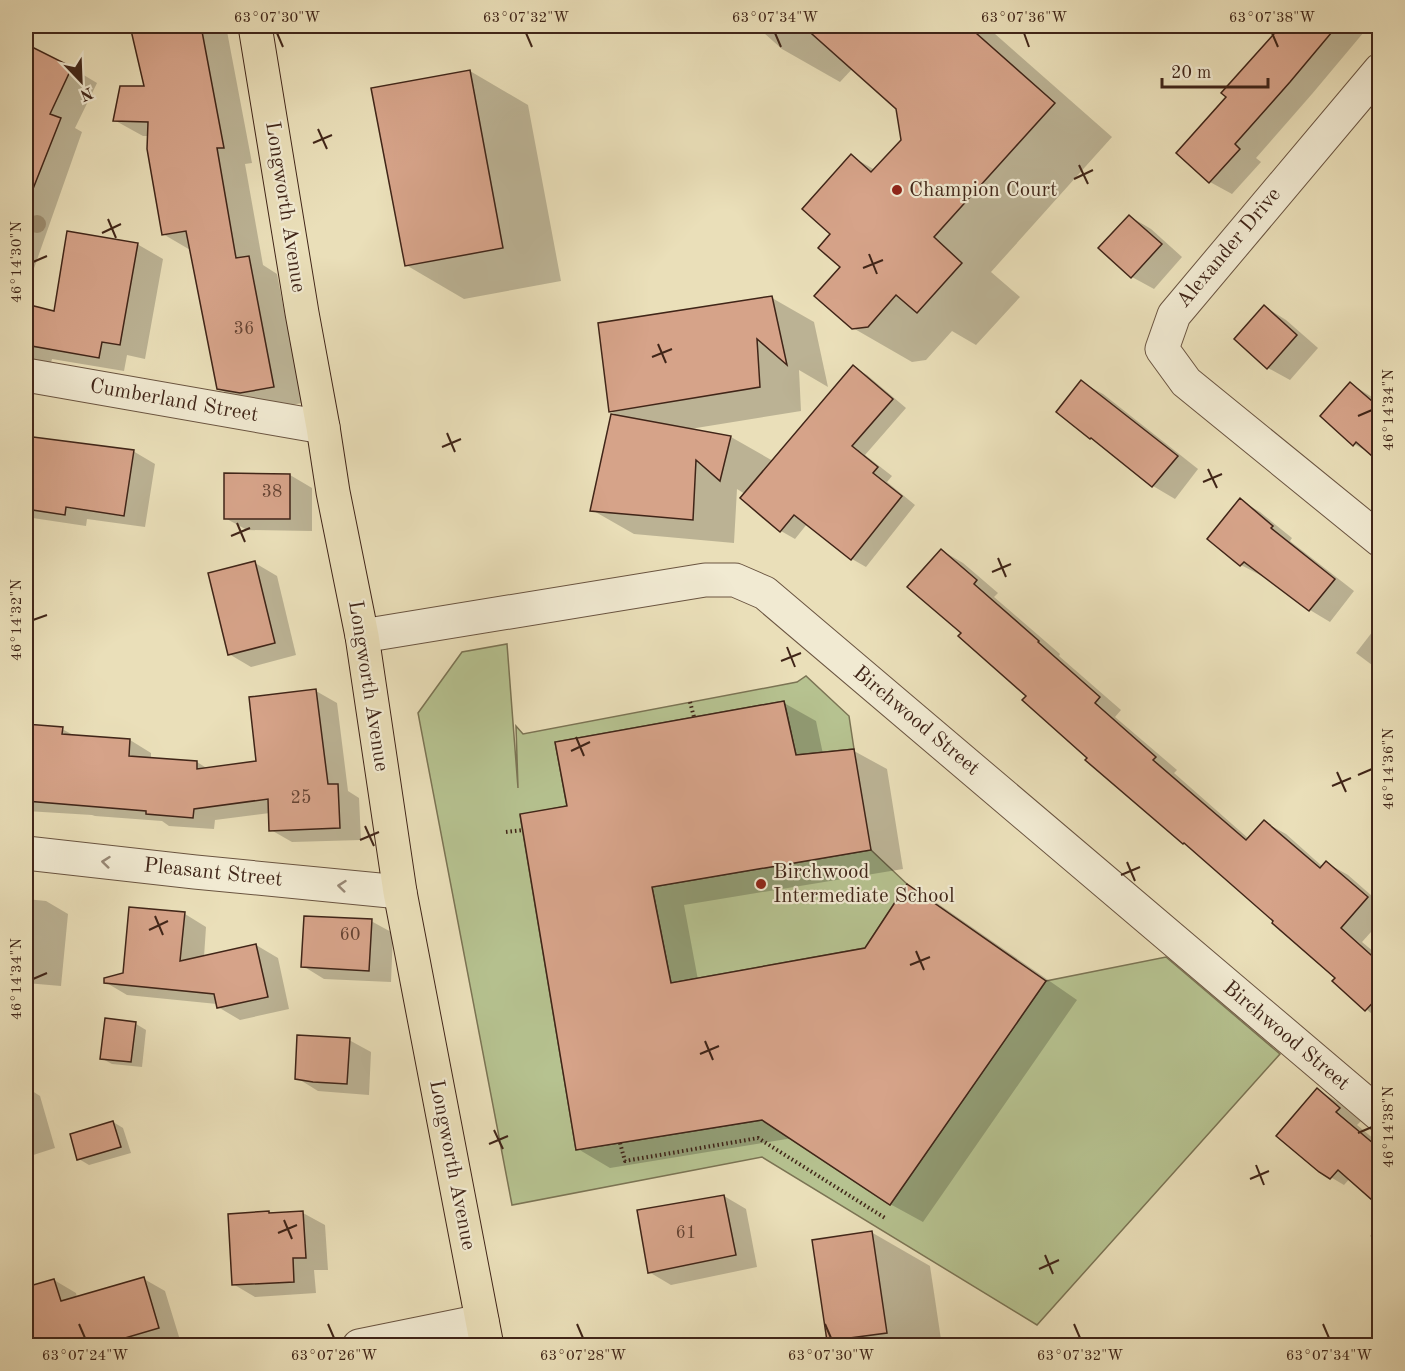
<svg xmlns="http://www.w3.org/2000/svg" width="1405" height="1371" viewBox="0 0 1405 1371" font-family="'Old Standard TT',serif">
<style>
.green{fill:#b6c290;stroke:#7b7454;stroke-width:1.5}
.shadow{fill:#0003}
.building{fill:#d6a389;stroke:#402518;stroke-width:1.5}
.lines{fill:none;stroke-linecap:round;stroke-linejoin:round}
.street-casing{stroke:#6a5440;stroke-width:35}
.primary-casing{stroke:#402518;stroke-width:35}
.path{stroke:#402518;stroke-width:4;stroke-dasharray:1.5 3;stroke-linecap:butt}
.street{stroke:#f1ead2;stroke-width:33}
.primary{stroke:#eadfb9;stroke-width:33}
.tree{fill:#9d8e71}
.oneway{stroke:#988875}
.ticks{fill:none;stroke:#402518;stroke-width:2}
.poi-dot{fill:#8f2418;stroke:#f1ead2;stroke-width:2}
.labels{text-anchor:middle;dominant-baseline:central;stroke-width:4.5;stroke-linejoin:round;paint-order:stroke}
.number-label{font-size:18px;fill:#664434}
.poi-label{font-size:21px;fill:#402518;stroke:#f1ead2;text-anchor:start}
.street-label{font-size:21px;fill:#402518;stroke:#f1ead2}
.neatline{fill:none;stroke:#402518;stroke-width:2}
.ticks-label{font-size:15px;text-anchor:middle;fill:#402518}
</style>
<rect width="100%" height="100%" fill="#eadfb9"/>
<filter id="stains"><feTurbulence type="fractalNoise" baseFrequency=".00333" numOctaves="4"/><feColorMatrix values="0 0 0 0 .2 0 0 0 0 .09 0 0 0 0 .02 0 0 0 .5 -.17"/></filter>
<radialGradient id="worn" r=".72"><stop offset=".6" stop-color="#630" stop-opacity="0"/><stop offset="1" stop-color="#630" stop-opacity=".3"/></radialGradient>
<g class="green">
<polygon points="507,644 518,788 516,726 523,734 797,682 806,676 849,716 854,749 796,755 784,701 555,742 567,806 520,815 576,1150 762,1120 890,1205 1046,981 1166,957 1280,1054 1037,1325 762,1157 512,1205 418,713 462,652"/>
<polygon points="871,850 907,884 865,948 671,983 652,887"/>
</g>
<g class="shadow">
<polygon points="133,26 226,26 252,163 245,164 263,265 277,274 302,403 270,409 247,405 218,388 192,251 163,234 149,136 143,136 114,120 146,88 132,29"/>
<polygon points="756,26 986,26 1112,137 991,272 1020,297 976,345 952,331 926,360 912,362 853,328 842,267 832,234 851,156 875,170 902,140 898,108 853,68 840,82 782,49"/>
<polygon points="1282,26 1378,26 1375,29 1369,26 1312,94 1256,158 1261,162 1232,194 1210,182 1178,153 1228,97"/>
<polygon points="32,49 72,68 97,83 75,128 82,132 26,291 26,62"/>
<polygon points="470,71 528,105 561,281 464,299 406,265"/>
<polygon points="1129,216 1151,229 1182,257 1154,289 1132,277 1100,248"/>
<polygon points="137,244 163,259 145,359 127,355 124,371 52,359 49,370 26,365 26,306 55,312"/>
<polygon points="772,298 814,322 828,387 799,370 801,411 690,429 731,437 773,461 853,367 867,375 906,408 865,455 892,476 887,482 915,505 866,567 852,559 807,524 795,539 781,531 745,494 737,489 734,543 634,534 592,510 620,417 610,411"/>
<polygon points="1265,307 1286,320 1318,348 1290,380 1268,368"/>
<polygon points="1081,382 1103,394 1198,469 1175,499 1153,486 1098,442"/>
<polygon points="1351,384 1372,397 1380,403 1380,461 1373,455 1354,444 1322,416"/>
<polygon points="26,437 133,451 155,464 145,527 87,519 86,526 26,517"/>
<polygon points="290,475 312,488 312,531 247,530 225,518"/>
<polygon points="1240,500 1260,512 1292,538 1290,541 1354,591 1330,622 1310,610 1263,574 1262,576 1241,565"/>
<polygon points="941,550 963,563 998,593 994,597 1060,654 1059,656 1121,710 1115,717 1177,770 1174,773 1249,839 1264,822 1286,834 1323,867 1327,863 1348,875 1380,903 1380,922 1362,942 1380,957 1380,1021 1334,981 1337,978 1276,921 1190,847 1183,843 1089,757 963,633"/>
<polygon points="255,563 277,576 296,655 251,667 229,654"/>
<polygon points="1380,622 1380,671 1356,653"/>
<polygon points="316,691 337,703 348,791 359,798 361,840 292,842 271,830 270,813 215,820 214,829 169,826 162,821 95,816 92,815 26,811 26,726 62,729 77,737 130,740 151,753 151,759 197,762 208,769 258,762"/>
<polygon points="784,703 816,721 823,754 854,751 887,769 903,869 684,905 698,980 865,949 908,886 940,905 1077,1000 923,1222 890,1204 793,1138 610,1168 578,1149 568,807"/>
<polygon points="26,899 46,901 68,914 61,986 26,983"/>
<polygon points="185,914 206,927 204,957 256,945 278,958 289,1009 240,1020 218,1007 217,1004 127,995 105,982 124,975"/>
<polygon points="371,921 393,933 391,982 324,979 303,966"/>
<polygon points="106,1020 136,1024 146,1030 142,1067 112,1064 101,1058"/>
<polygon points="349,1040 371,1052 369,1095 318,1091 297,1078"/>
<polygon points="26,1087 40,1096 55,1148 27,1157"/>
<polygon points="1318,1090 1339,1103 1361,1121 1357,1125 1380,1144 1344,1185 1322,1172"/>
<polygon points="113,1122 123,1128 131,1153 89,1165 79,1159"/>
<polygon points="724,1196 746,1209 757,1267 671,1285 649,1272"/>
<polygon points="303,1213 325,1225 328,1270 314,1270 316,1293 255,1297 233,1284 271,1214"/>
<polygon points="1380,1224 1380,1244 1370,1236"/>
<polygon points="871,1232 930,1266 942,1346 838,1346 829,1340"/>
<polygon points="144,1279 165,1291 180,1340 160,1346 26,1346 26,1288 54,1280 76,1293 77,1298"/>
<polygon points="1380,1339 1380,1346 1374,1346"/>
</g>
<g class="building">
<polygon points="130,26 201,26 224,148 217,148 236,258 249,256 274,387 240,393 217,389 186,231 162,235 147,149 148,122 113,121 120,86 144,86"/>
<polygon points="803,26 968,26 1055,103 934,237 962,263 917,313 896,295 868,327 852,329 814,296 840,267 818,248 830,234 802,209 851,154 871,172 901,140 896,109"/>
<polygon points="1281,26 1337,26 1290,82 1235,144 1240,149 1209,183 1176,153 1226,97 1221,93"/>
<polygon points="26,44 72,67 50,114 61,118 27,204 26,204"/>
<polygon points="470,70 503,248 405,266 371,88"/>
<polygon points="1129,215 1162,244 1131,278 1098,248"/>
<polygon points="67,231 138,243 120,345 102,342 99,358 26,345 26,304 54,311"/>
<polygon points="772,296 787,365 757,339 760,387 609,412 598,323"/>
<polygon points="1264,305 1297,335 1267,369 1234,339"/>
<polygon points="853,365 893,399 852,446 878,467 873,473 902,496 851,560 794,515 780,532 740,498"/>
<polygon points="1081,380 1178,456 1152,487 1091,438 1090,439 1056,412"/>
<polygon points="1350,382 1380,408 1380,463 1356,442 1353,446 1320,416"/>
<polygon points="611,414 731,436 720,481 696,460 693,520 590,511"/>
<polygon points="33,437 134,450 124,516 66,507 65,515 26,509 26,489"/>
<polygon points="224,473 290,474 290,519 224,519"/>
<polygon points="1240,498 1273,526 1271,528 1335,579 1309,611 1244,562 1240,566 1207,539"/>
<polygon points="941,549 977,580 974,584 1039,641 1038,642 1100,697 1095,703 1156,757 1153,760 1246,840 1264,820 1320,868 1326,861 1368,897 1341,928 1380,963 1380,995 1365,1011 1332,981 1335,978 1272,923 1273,921 1184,843 1183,844 1085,760 1087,758 1022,700 1026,696 958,636 961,633 907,587"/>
<polygon points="255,561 275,643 228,655 208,573"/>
<polygon points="316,689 328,784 338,784 340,828 269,831 268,799 194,809 193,818 146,814 146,811 26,801 26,724 63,727 62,734 130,739 129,756 197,761 197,769 256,761 249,697"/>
<polygon points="784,701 796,755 854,749 871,850 652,887 671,983 865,948 907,884 1046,981 890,1205 762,1120 576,1150 520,814 567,806 555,742"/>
<polygon points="129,907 185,912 180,961 256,944 268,997 217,1008 214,994 104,983 104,978 123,973"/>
<polygon points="304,916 372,919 369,971 301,967"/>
<polygon points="105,1018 136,1022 131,1062 100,1059"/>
<polygon points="297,1035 350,1038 347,1084 313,1082 295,1079"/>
<polygon points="1317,1088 1340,1108 1336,1112 1380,1149 1380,1207 1338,1170 1330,1179 1319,1172 1276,1136"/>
<polygon points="113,1121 121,1147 77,1160 70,1134"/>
<polygon points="724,1195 736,1255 648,1273 637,1210"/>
<polygon points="269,1211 269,1213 303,1211 306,1258 293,1258 294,1282 232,1285 228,1214"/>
<polygon points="872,1231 887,1333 827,1341 812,1240"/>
<polygon points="144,1277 159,1328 98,1346 26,1346 26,1287 54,1279 61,1301"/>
</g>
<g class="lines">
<defs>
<g id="street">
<polyline points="1380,70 1174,315 1162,349 1186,382 1380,540"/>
<polyline points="26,375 323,427"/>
<polyline points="362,636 705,580 735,580 765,593 1380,1115"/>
<polyline points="26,853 195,872 400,892"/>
<polyline points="359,1346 482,1321"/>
</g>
<polyline id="primary" points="255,26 302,313 323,427 333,492 362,636 400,892 487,1346"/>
</defs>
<use href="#street" class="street-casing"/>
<use href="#primary" class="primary-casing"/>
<g class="path">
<polyline points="690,702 694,717"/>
<polyline points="506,832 523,830"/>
<polyline points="620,1143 625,1161 758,1138 885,1218"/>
</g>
<use href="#street" class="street"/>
<use href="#primary" class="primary"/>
</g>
<circle class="tree" cx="37" cy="224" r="9"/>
<defs><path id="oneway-chevron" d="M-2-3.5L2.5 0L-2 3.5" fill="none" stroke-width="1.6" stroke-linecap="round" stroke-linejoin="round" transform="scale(1.5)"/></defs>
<g class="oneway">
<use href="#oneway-chevron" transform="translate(106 862) rotate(-174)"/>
<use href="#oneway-chevron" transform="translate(342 886) rotate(-174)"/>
</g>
<path class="ticks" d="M 277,33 L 283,47M 526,33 L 532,47M 775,33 L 781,47M 1024,33 L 1029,47M 1272,33 L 1278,47M 318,129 L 327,149M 313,143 L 332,135M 1079,165 L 1088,184M 1074,179 L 1093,170M 108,219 L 116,238M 102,233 L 121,224M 869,254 L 877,274M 33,262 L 47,256M 863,268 L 883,260M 658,344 L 666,363M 652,357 L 672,349M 1358,416 L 1372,410M 447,433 L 455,452M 442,447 L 461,439M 1208,469 L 1217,488M 1203,482 L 1222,474M 237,523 L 245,542M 231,536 L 250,528M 998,558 L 1006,577M 992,572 L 1011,564M 33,620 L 47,615M 787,647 L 795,667M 781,661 L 801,653M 576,737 L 584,756M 571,751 L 590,742M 1337,772 L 1346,792M 1358,775 L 1372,769M 1332,786 L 1351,778M 365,826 L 374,846M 360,840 L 379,832M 1127,862 L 1135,881M 1121,875 L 1140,867M 155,916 L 163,935M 149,930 L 168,921M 916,951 L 924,970M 910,965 L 930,957M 33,979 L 47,973M 705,1041 L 713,1060M 700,1054 L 719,1046M 494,1130 L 503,1149M 1358,1133 L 1372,1127M 489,1144 L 508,1136M 1256,1165 L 1264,1185M 1250,1179 L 1269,1171M 284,1220 L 292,1239M 278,1233 L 297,1225M 1045,1255 L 1053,1274M 1039,1269 L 1059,1260M 79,1324 L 85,1338M 328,1324 L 334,1338M 577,1324 L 583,1338M 825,1324 L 831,1338M 1074,1324 L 1080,1338M 1323,1324 L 1329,1338"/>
<g class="poi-dot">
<circle cx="897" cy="190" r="6"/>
<circle cx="761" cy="884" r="6"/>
</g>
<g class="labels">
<g class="number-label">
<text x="244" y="329">36</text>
<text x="272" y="492">38</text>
<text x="301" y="798">25</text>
<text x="350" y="935">60</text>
<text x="686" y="1233">61</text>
</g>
<g class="poi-label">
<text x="909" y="190">Champion Court</text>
<text x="773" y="872">Birchwood<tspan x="773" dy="24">Intermediate School</tspan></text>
</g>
<g class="street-label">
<text transform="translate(285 207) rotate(81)">Longworth Avenue</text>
<text transform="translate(1229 248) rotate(-50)">Alexander Drive</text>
<text transform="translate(174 401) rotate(10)">Cumberland Street</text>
<text transform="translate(368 686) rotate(81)">Longworth Avenue</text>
<text transform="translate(916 721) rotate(40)">Birchwood Street</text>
<text transform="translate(213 873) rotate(6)">Pleasant Street</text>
<text transform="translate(1286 1036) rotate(40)">Birchwood Street</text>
<text transform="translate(452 1165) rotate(79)">Longworth Avenue</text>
</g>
</g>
<rect width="1405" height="1371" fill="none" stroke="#eadfb9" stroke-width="66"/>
<g transform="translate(81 81) rotate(157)" stroke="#f1ead2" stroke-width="4.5" paint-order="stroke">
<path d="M0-4.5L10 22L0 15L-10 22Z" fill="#402518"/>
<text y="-9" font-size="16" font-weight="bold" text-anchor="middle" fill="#402518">N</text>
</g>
<path d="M1162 78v9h106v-9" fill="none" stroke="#402518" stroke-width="3"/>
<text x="1171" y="78" font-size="18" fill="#402518" stroke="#f1ead2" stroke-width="4.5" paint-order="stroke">20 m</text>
<rect x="33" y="33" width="1339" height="1305" class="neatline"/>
<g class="ticks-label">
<text x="277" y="22">63°07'30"W</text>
<text x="526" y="22">63°07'32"W</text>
<text x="775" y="22">63°07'34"W</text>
<text x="1024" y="22">63°07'36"W</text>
<text x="1272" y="22">63°07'38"W</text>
<text transform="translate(16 262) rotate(-90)" y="5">46°14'30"N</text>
<text transform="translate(1388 410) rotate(-90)" y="5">46°14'34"N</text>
<text transform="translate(16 620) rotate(-90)" y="5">46°14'32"N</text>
<text transform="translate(1388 769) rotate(-90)" y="5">46°14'36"N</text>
<text transform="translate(16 979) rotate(-90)" y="5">46°14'34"N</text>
<text transform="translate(1388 1127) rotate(-90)" y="5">46°14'38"N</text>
<text x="85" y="1360">63°07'24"W</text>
<text x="334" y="1360">63°07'26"W</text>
<text x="583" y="1360">63°07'28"W</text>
<text x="831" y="1360">63°07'30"W</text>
<text x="1080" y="1360">63°07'32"W</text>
<text x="1329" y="1360">63°07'34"W</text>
</g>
<rect width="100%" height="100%" filter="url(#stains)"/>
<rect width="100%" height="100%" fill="url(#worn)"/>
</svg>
